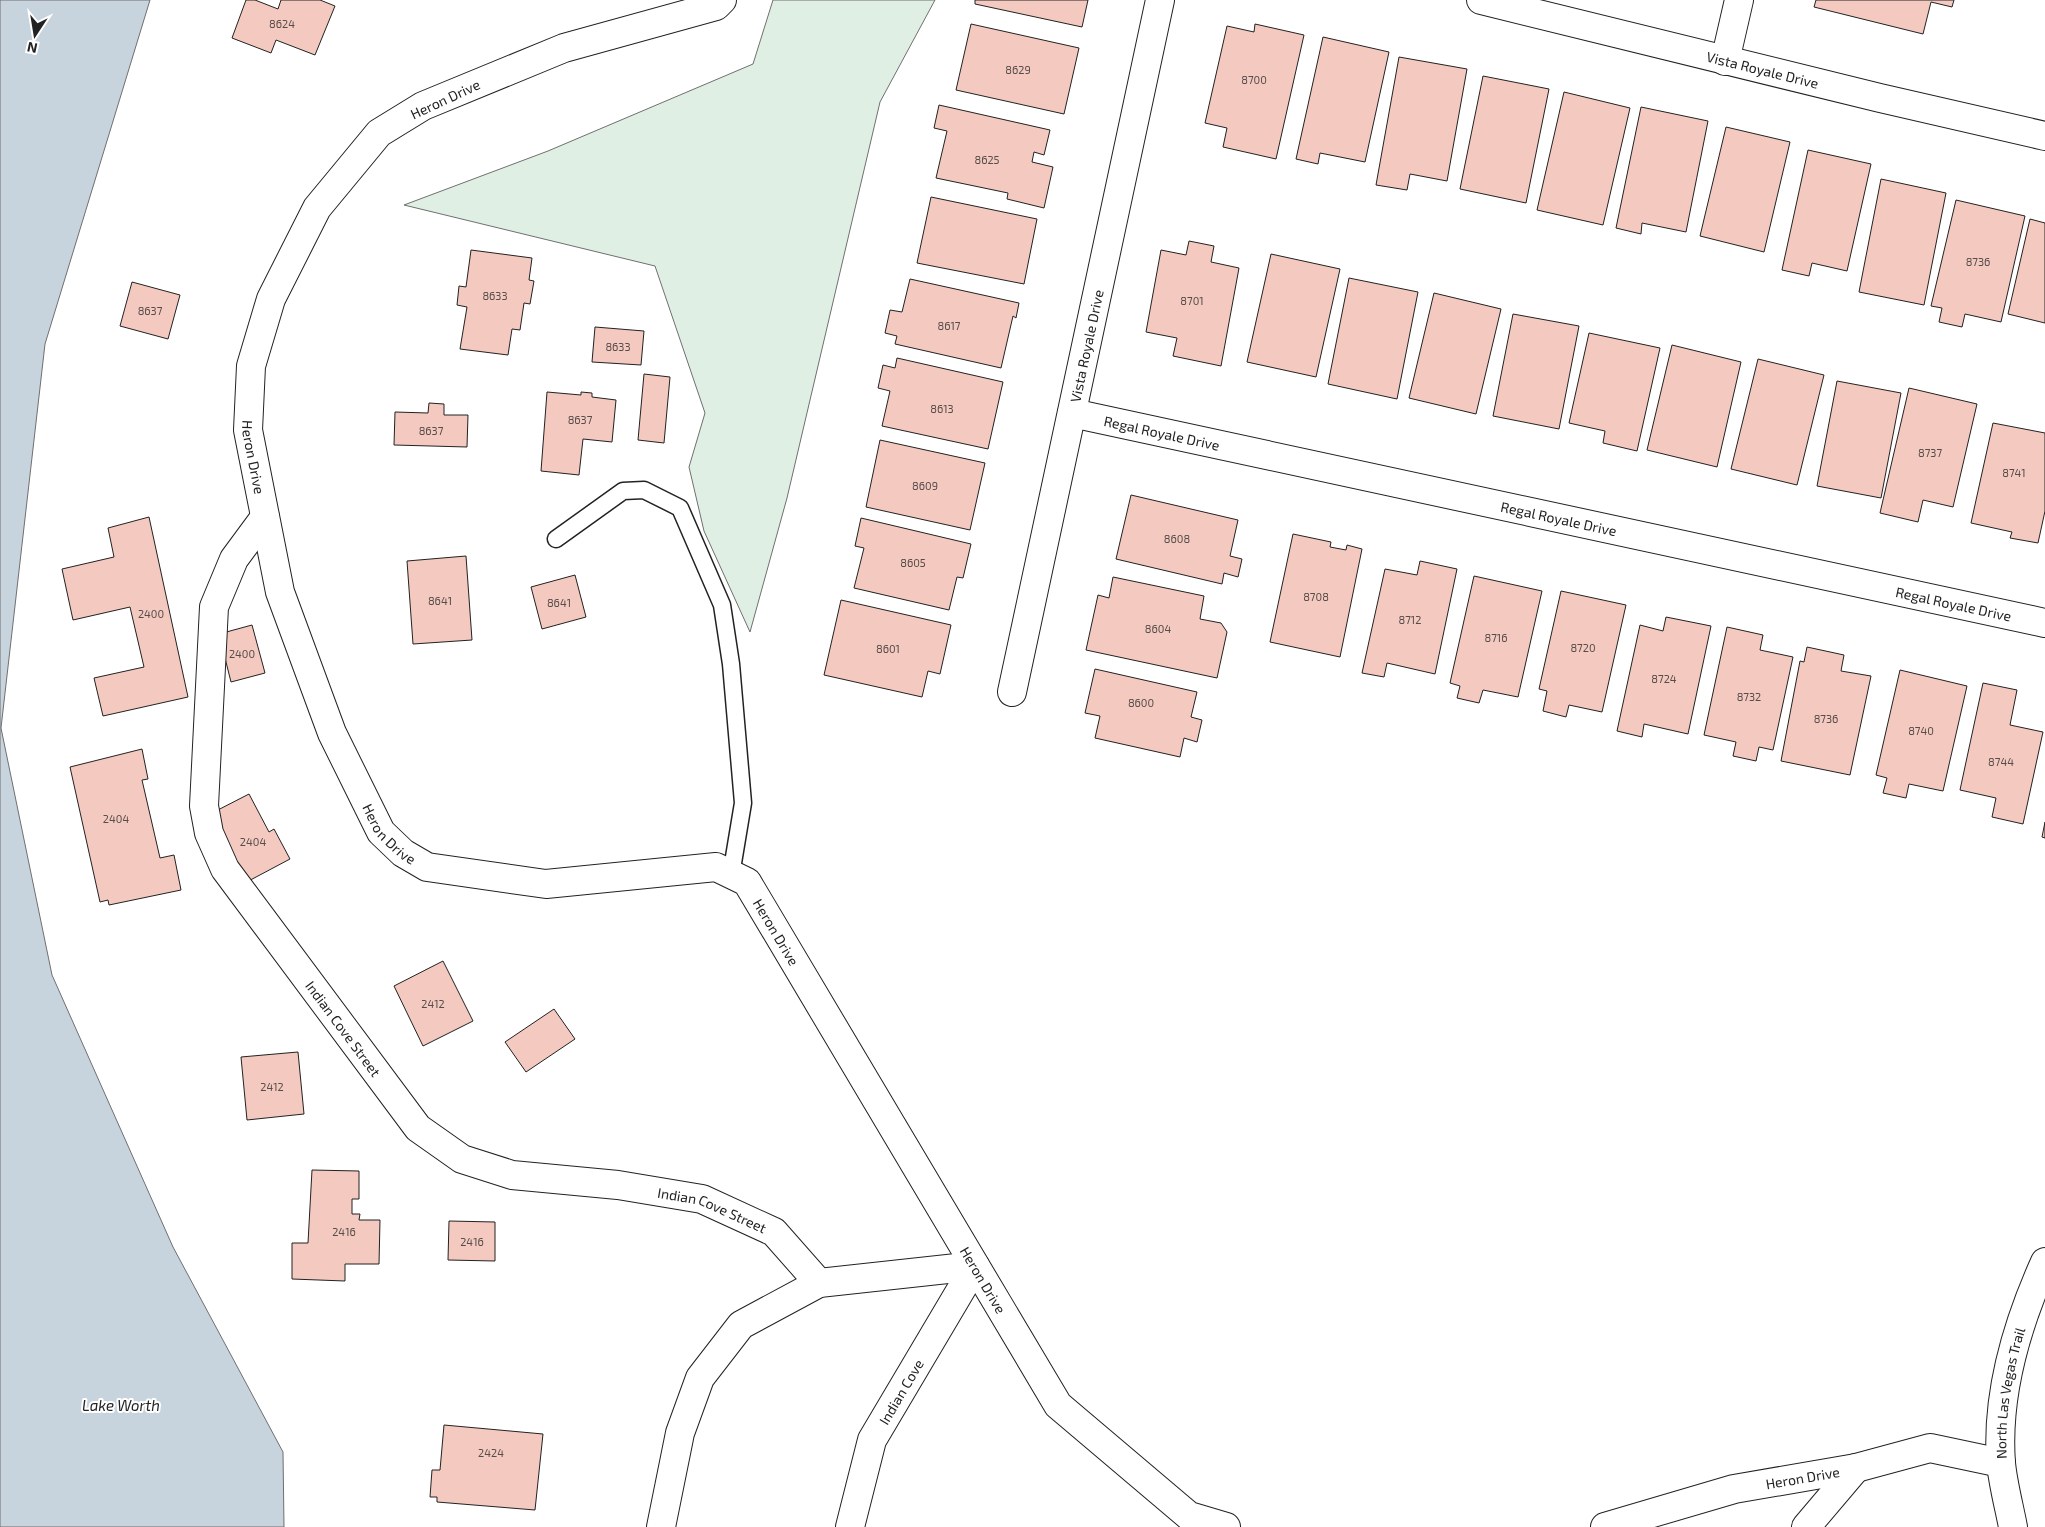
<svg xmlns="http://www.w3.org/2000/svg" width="2045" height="1527" viewBox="0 0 2045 1527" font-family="'Exo 2',sans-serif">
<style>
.green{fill:#e0efe3;stroke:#6f6f6f}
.water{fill:#c7d3dd;stroke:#6f6f6f}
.building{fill:#f3c9c0;stroke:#222}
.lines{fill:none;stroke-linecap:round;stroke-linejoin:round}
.service-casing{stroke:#222;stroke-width:19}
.minor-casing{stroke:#222;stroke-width:30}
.tertiary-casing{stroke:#222;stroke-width:30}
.service{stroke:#fff;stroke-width:16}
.minor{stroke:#fff;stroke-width:28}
.tertiary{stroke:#fff;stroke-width:28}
.labels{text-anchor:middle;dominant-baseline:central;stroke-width:4;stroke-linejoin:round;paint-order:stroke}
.number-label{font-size:11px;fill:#564c4a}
.street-label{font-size:14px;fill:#222;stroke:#fff}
.water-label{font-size:15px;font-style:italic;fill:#222;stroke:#fff}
</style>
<rect width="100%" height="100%" fill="#fff"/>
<polygon class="green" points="773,0 935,0 880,102 787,498 750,632 704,531 689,467 705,413 655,266 404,205 548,151 753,64"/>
<polygon class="water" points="0,0 150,0 45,344 1,728 52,975 173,1247 283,1452 284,1527 0,1527"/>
<g class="building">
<polygon points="246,0 255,0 278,9 281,0 320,0 335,6 315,55 276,40 271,53 232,38"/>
<polygon points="975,0 1088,0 1082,27 975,4"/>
<polygon points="1816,0 1954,0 1952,7 1931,2 1923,34 1814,7"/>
<polygon points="971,24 1079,48 1064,114 956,90"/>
<polygon points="1255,24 1304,35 1276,159 1223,147 1227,128 1205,123 1227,26 1254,32"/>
<polygon points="1323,37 1389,52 1365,162 1320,153 1318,164 1296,159"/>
<polygon points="1399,57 1467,69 1447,181 1410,174 1407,190 1376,185"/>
<polygon points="1483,76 1549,89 1526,203 1460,189"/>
<polygon points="1564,92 1630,108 1603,225 1537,210"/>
<polygon points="939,105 1050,130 1044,155 1034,152 1032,162 1053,167 1044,208 1007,199 1008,193 936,178 947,131 934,128"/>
<polygon points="1641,107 1708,121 1686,232 1642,223 1641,234 1616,228"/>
<polygon points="1726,127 1790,142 1764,252 1700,236"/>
<polygon points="1808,150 1871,164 1847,271 1812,263 1809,276 1782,270"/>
<polygon points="1881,179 1946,193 1924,305 1859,292"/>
<polygon points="931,197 1037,219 1024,284 917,263"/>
<polygon points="1956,200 2025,216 2001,322 1965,314 1962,327 1939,322 1942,308 1931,306"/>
<polygon points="2030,219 2045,223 2045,323 2008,314"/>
<polygon points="1189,241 1214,246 1211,262 1239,268 1221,366 1173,356 1177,338 1146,332 1161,250 1186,255"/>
<polygon points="471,250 532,258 529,280 534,281 530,304 524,303 520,330 512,329 508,355 460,349 467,307 457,305 459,286 466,287"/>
<polygon points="1271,254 1340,269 1316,377 1247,362"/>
<polygon points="1349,278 1418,292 1397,399 1328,384"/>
<polygon points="910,279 1019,303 1016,318 1013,316 1001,368 895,344 897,336 885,333 890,310 902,312"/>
<polygon points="132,282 180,295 168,339 120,326"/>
<polygon points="1434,293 1501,309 1476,414 1409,398"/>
<polygon points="1513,314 1579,326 1559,429 1493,416"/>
<polygon points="595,327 644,331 641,365 592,362"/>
<polygon points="1589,333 1660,348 1637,451 1603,443 1605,431 1569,423"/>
<polygon points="1672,345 1741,362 1717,467 1647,450"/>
<polygon points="897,358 1003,382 988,449 882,426 890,391 878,388 883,365 895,368"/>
<polygon points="1758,359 1824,375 1797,485 1731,469"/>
<polygon points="644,374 670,377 664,443 638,440"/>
<polygon points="1837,381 1901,393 1881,498 1817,486"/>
<polygon points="1909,388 1977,404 1953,507 1923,500 1918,522 1880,513"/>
<polygon points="547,392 581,395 581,392 592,393 592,397 616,400 612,442 583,439 579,475 541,471"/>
<polygon points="429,403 444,404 444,415 468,415 467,447 394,445 395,412 428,413"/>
<polygon points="1993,423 2045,433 2045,511 2038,543 2010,538 2012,532 1971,523"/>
<polygon points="880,440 985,463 970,530 866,507"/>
<polygon points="1131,495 1238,520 1230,556 1242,559 1238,577 1224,573 1222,584 1116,559"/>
<polygon points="149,517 188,697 103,716 94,678 144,667 130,607 73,620 62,569 114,557 108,528"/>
<polygon points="861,518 971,544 963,578 957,577 949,610 854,588 864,548 855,546"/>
<polygon points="1293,534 1331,542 1330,547 1346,550 1347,545 1362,549 1340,657 1270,642"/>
<polygon points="466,556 472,640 413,644 407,561"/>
<polygon points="1420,561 1457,569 1435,674 1387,663 1384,677 1362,673 1385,569 1417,575"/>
<polygon points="575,575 586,617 542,629 531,587"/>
<polygon points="1474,576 1542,591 1518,697 1483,690 1479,703 1457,698 1460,686 1450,683"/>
<polygon points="1113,577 1204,596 1200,619 1221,623 1227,632 1217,678 1086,650 1098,595 1109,598"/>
<polygon points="1561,591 1626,605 1602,712 1569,705 1566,717 1543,711 1547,691 1539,689"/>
<polygon points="841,600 951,625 940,674 928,671 922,697 824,675"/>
<polygon points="1666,617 1711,626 1688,734 1644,724 1642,737 1617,731 1640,625 1663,631"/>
<polygon points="252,625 265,673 231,682 219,634"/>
<polygon points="1727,627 1763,635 1760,650 1793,657 1773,750 1759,747 1756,761 1733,756 1736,742 1704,735"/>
<polygon points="1807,647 1844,655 1841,671 1871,676 1850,775 1781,761 1800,661 1804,662"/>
<polygon points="1095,669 1197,692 1191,717 1202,720 1197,742 1184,738 1180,757 1095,738 1100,716 1085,713"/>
<polygon points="1900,670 1967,686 1943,791 1909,784 1906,798 1883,793 1887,778 1876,775"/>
<polygon points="1983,683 2017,690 2010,725 2043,732 2023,824 1992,817 1996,798 1960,790"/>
<polygon points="142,749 148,779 142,780 160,858 174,855 181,890 109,905 108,900 100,902 70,767"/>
<polygon points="249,794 269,832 274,829 290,859 241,885 212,813"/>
<polygon points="2045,822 2045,838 2042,837"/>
<polygon points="443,961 473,1021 423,1046 394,986"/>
<polygon points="554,1009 575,1039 526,1072 505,1042"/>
<polygon points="298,1052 304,1114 247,1120 241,1057"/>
<polygon points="312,1170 359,1171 359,1199 352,1199 352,1214 360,1214 359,1220 380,1220 379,1264 345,1264 345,1281 292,1279 292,1243 308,1243"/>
<polygon points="449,1221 495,1222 495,1261 448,1260"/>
<polygon points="444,1425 543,1434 535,1510 437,1502 437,1497 430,1497 432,1470 440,1470"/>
</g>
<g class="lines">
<defs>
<polyline id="service" points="556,539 623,491 644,490 680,508 722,605 731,664 743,803 731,875"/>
<g id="minor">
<path id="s1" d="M 1481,0 L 1880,98 L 2045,136"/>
<polyline points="1725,61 1739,0"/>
<path id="s2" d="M 1072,413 L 2045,623"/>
<path id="s3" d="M 265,517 L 234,559 L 214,607 L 204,806 L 209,833 L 225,869 L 418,1128 L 462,1159 L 512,1175 L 618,1185 L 702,1199 L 774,1232 L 819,1283"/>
<path id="s4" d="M 1012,692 L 1160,0"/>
<polyline points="661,1527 680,1433 700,1378 741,1325 819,1283 975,1266"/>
<path id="s5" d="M 850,1527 L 872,1440 L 975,1266"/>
<polyline points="1806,1527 1856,1468"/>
</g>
<g id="tertiary">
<path id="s6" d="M 722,0 L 716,6 L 564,48 L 423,106 L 379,133 L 317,208 L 271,299 L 251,366 L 248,430 L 280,592 L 332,733 L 381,832 L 403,853 L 427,867 L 546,884 L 716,867 L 747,882 L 1058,1405 L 1189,1516 L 1226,1527"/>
<path id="s7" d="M 1605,1527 L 1734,1489 L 1856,1468 L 1930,1448 L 2001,1463"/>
<path id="s8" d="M 2013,1527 C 2009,1506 2003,1484 2001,1463 C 1996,1395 2017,1324 2045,1262"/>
</g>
</defs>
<use href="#service" class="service-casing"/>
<use href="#minor" class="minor-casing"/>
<use href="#tertiary" class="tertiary-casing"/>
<use href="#service" class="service"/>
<use href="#minor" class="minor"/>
<use href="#tertiary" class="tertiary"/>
</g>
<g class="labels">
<g class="number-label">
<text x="282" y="23">8624</text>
<text x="1018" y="69">8629</text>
<text x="1254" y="79">8700</text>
<text x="987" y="159">8625</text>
<text x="1978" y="261">8736</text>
<text x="495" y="295">8633</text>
<text x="1192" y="300">8701</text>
<text x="150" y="310">8637</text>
<text x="949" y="325">8617</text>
<text x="618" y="346">8633</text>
<text x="942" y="408">8613</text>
<text x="580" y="419">8637</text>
<text x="431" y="430">8637</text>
<text x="1930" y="452">8737</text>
<text x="2014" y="472">8741</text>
<text x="925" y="485">8609</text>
<text x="1177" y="538">8608</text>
<text x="913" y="562">8605</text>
<text x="1316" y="596">8708</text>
<text x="440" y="600">8641</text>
<text x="559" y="602">8641</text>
<text x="151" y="613">2400</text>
<text x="1410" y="619">8712</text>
<text x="1158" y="628">8604</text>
<text x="1496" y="637">8716</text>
<text x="1583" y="647">8720</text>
<text x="888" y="648">8601</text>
<text x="242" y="653">2400</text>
<text x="1664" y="678">8724</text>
<text x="1749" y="696">8732</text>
<text x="1141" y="702">8600</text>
<text x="1826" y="718">8736</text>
<text x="1921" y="730">8740</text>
<text x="2001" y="761">8744</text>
<text x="116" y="818">2404</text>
<text x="253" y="841">2404</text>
<text x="433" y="1003">2412</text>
<text x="272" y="1086">2412</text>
<text x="344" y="1231">2416</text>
<text x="472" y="1241">2416</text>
<text x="491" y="1452">2424</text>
</g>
<g class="street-label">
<text stroke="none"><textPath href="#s1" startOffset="290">Vista Royale Drive</textPath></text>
<text transform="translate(445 99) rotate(-25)">Heron Drive</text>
<text stroke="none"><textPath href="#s4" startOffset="354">Vista Royale Drive</textPath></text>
<text stroke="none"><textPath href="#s2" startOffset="92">Regal Royale Drive</textPath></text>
<text stroke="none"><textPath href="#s6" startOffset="731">Heron Drive</textPath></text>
<text stroke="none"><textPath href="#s2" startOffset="498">Regal Royale Drive</textPath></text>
<text stroke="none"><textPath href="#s2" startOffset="902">Regal Royale Drive</textPath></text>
<text stroke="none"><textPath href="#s6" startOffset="1136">Heron Drive</textPath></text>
<text stroke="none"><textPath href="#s6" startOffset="1571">Heron Drive</textPath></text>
<text stroke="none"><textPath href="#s3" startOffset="569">Indian Cove Street</textPath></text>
<text stroke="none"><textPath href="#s3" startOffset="1004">Indian Cove Street</textPath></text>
<text stroke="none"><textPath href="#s6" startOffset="1976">Heron Drive</textPath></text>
<text stroke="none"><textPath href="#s5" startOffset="146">Indian Cove</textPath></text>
<text stroke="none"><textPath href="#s8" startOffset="136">North Las Vegas Trail</textPath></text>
<text stroke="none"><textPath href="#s7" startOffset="204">Heron Drive</textPath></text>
</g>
<g class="water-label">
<text x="121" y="1405">Lake Worth</text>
</g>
</g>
<g transform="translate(35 35) rotate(192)" stroke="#ffffff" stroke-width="4" paint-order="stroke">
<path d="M0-4L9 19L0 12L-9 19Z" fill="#222222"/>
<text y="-8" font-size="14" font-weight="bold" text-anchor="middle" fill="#222222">N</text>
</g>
</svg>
